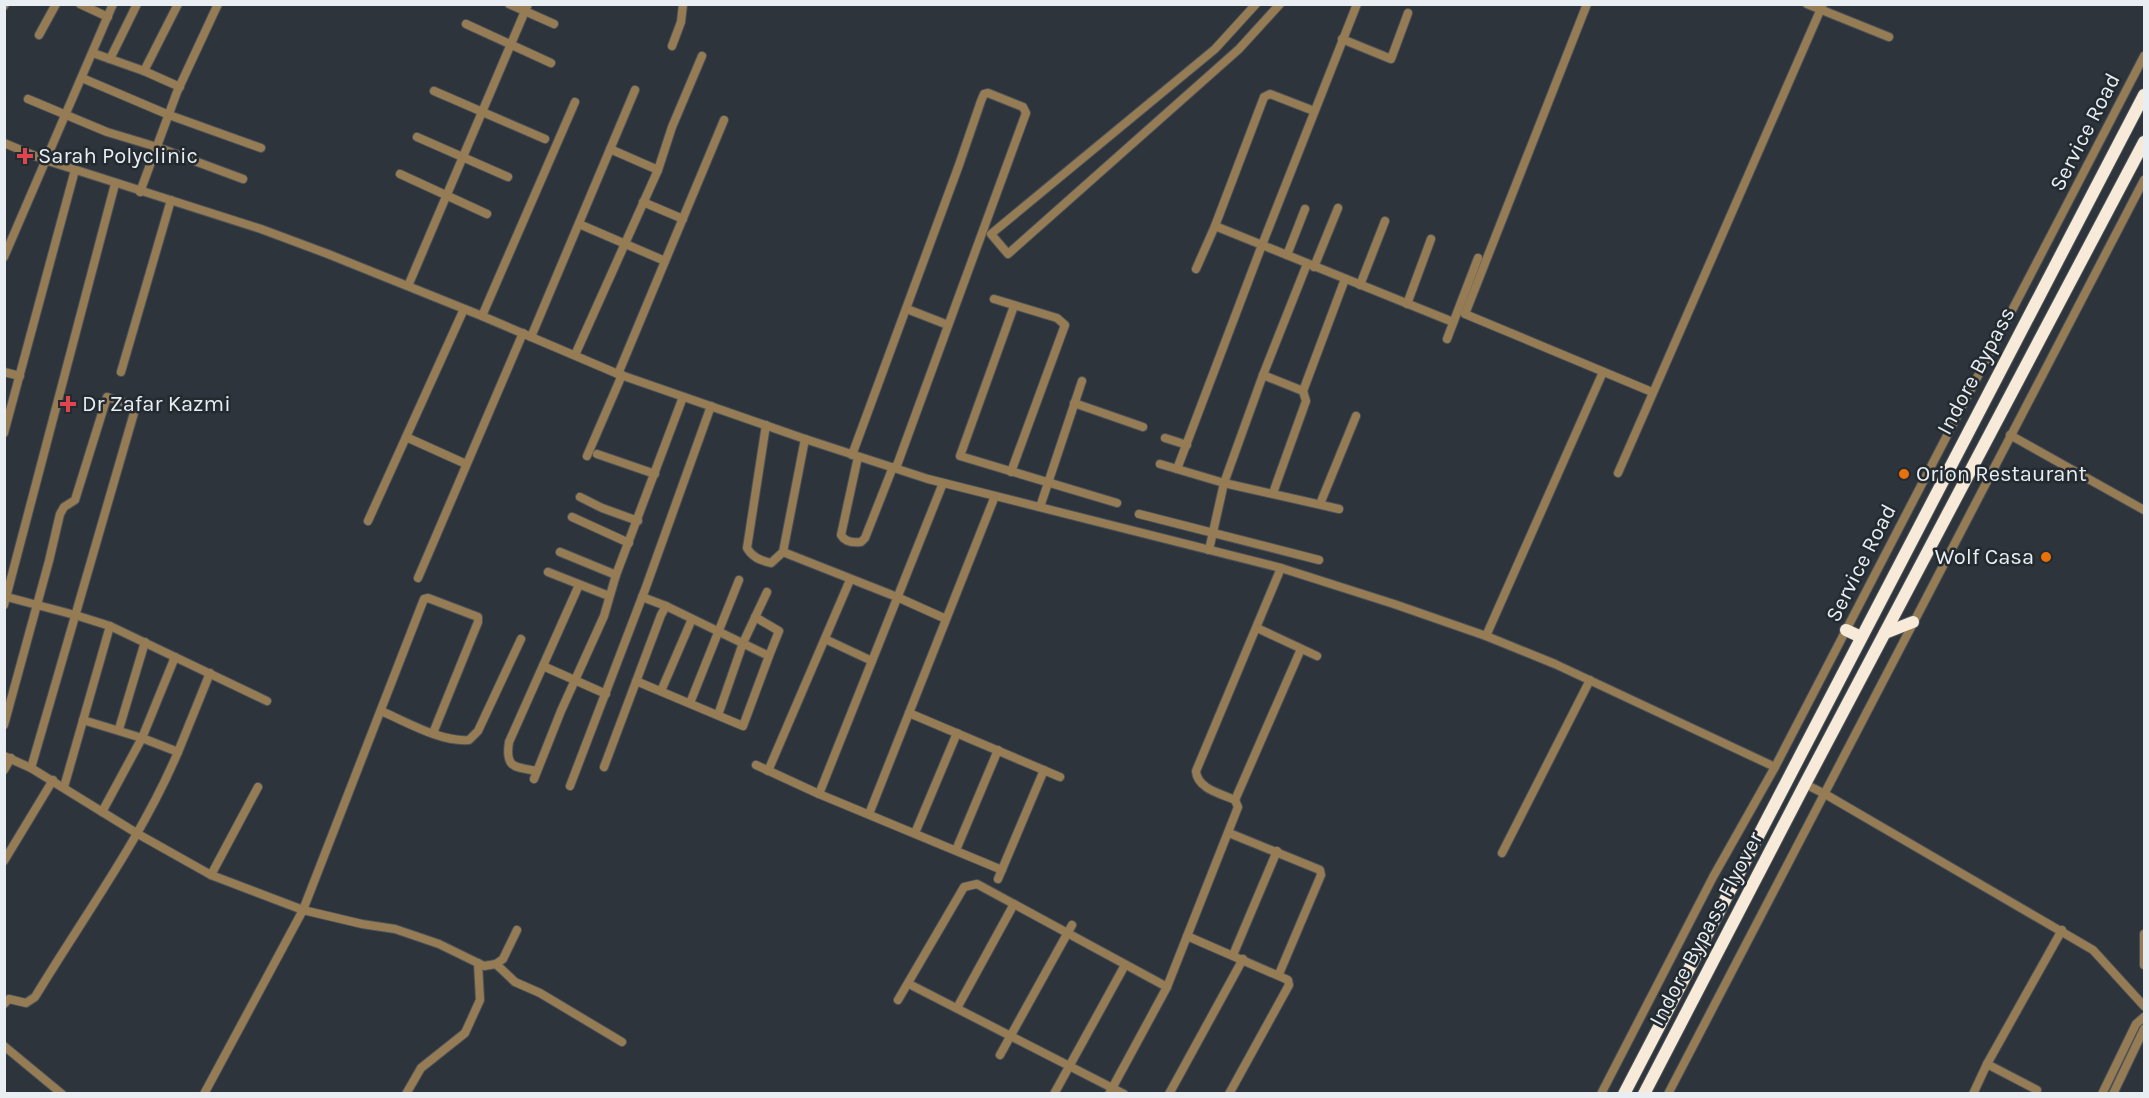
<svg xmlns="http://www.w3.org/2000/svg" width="2149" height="1098" viewBox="0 0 2149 1098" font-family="Karla,sans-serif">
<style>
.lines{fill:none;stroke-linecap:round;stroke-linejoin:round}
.minor-casing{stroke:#4b5258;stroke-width:10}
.highway-casing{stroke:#4b5258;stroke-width:14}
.minor{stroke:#967c55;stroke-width:8}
.highway{stroke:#f7ead8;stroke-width:12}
.health-dot{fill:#e0444e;stroke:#232a30;stroke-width:2}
.food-dot{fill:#e8710a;stroke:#232a30;stroke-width:2}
.labels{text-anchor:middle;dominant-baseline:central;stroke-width:5;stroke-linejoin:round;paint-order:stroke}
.street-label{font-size:22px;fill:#e9eef2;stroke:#232a30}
.poi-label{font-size:22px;fill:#e9eef2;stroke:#232a30;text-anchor:start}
</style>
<rect width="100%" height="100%" fill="#2d343b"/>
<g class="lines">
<defs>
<g id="minor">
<polyline points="80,4 108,17"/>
<polyline points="178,4 144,71 180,87"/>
<polyline points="509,4 554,24"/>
<polyline points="1256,4 1215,49 991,234 1008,254 1239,49 1280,4"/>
<polyline points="1587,4 1465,314 1652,392"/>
<polyline points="1807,4 1889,37"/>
<polyline points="4,6 5,4"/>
<polyline points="466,24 551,63"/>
<polyline points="39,35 56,4"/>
<polyline points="1342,39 1391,59 1408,13"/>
<polyline points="672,46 681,22 683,4"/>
<polyline points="93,53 110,59 137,4"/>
<polyline points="110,59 144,71"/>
<polyline points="82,78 169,115 261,148"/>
<polyline points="434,91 545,139"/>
<polyline points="28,99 107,132 157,147 243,179"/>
<polyline points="417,137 508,177"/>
<polyline points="4,143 45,160 261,229 328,254 482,316 618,374 805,439 928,479 1281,568 1394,604 1486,636 1555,664 1775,767"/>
<polyline points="610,149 658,170"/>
<polyline points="400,174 487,214"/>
<polyline points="140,192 177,92 218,4"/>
<polyline points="643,202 683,219"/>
<polyline points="579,224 665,261"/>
<polyline points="1215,226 1453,322"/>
<polyline points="1287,255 1305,209"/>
<polyline points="4,257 113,4"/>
<polyline points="1314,267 1338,208"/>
<polyline points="1196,269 1215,226 1264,97 1270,94 1314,111"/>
<polyline points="1360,285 1385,221"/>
<polyline points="408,286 528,4"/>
<polyline points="994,299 1057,318 1065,325 1011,472"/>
<polyline points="1407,304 1431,239"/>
<polyline points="1014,306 960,456 1117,503"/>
<polyline points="907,309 948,325"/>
<polyline points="482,316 575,102"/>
<polyline points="531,337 635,90"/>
<polyline points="1447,339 1478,258"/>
<polyline points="575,355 658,170 672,127 702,56"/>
<polyline points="4,372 20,376"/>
<polyline points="121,372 171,200"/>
<polyline points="618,374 724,120"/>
<polyline points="1263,375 1303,391 1306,401 1273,493"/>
<polyline points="1303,391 1345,279"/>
<polyline points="1074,403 1143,427"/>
<path d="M 766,425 L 747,548 C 753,558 760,560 771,563 L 783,552 L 805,439"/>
<polyline points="4,433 75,170"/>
<polyline points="2010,435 2144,510"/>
<polyline points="406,437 466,464"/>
<polyline points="1165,438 1187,445"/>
<polyline points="597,454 655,474"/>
<polyline points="852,455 959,165 981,101 984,94 988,93 1023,107 1026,113 896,468"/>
<polyline points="587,456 622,375"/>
<path d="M 858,457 L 841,535 C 845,542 853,543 861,542 L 865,538 L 893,467"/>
<polyline points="1160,464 1224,483 1339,509"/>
<polyline points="1177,469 1262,245 1357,4"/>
<polyline points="1618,473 1823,4"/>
<polyline points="580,497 602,508 638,521"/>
<polyline points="1320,504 1356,416"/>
<polyline points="1040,507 1082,381"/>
<polyline points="1139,514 1319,560"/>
<polyline points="572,517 629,543"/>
<polyline points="368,521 464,309"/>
<polyline points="1209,550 1224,483 1263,375 1307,264"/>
<polyline points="560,552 616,575"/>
<polyline points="783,552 897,597 946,619"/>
<polyline points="548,572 609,596"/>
<polyline points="418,578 523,333"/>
<polyline points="7,597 75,615 110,626 267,701"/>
<polyline points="642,597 666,606"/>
<polyline points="4,605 115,184"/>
<polyline points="755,617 779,631 769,656"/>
<polyline points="1257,628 1317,656"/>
<polyline points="1486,636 1603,372"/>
<polyline points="825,639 872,661"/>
<polyline points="543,666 606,694"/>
<polyline points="661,691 692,619"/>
<polyline points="690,703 739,580"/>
<path d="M 381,711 C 407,722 440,742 469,740 L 478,731 L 521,639"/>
<polyline points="909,713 1060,777"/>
<polyline points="718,715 743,643 767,592"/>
<polyline points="83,720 142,738 102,812"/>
<polyline points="4,725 49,561 60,514 64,507 75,500 107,397 136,406 31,768"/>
<polyline points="119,729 145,642"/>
<polyline points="178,752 210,673"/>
<polyline points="4,756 31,768 138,834 211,875 303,910 362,924 395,929 439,944 484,966 496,964 503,959 517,930"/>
<polyline points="756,765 819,794 1002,870"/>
<polyline points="604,767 661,615 666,606 769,656 743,726 636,681"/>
<polyline points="4,770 11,758"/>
<path d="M 537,771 C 514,767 505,768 509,742 L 579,585"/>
<polyline points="768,771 850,580"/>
<polyline points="534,779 561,711 604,616 616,575 683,397"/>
<polyline points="1805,784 1825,794 2093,950 2144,1006"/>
<polyline points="570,786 646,587 711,406"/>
<polyline points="64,787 110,626"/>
<polyline points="819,794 943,483"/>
<polyline points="1235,800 1301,649"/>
<polyline points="869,814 995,496"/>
<polyline points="915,833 957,733"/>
<polyline points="1229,833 1320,870 1321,875 1279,974"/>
<polyline points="956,850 998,750"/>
<polyline points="1502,853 1590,680"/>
<polyline points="4,861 53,780"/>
<polyline points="211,875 258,787"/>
<polyline points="998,879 1044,770"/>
<polyline points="2144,934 2144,965"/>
<polyline points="1187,936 1288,980 1289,985 1229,1094"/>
<polyline points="1233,955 1277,851"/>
<polyline points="496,964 515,982 540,993 622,1042"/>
<polyline points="909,984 1124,1094"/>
<polyline points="898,1000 964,887 977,884 1167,987"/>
<path d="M 4,1004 L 9,999 L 26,1003 L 35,997 C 84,916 141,839 178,752 L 142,738 L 175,657"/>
<polyline points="957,1008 1014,904"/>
<polyline points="4,1046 62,1094"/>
<polyline points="1000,1055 1072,925"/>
<polyline points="1987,1064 2037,1090 2036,1094"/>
<polyline points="204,1094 303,910 422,604 424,599 428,598 478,617 478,622 433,733"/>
<polyline points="406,1094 421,1068 465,1033 480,1000 478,963"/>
<polyline points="1054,1094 1125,965"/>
<path d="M 1109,1094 L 1167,987 L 1238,807 L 1235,800 C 1222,794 1197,789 1196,771 L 1281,568"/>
<polyline points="1169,1094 1243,959"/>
<polyline points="1601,1094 1713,877 1775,767 2144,56"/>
<polyline points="1668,1094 2144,180"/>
<polyline points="1973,1094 1987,1064 2062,930"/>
<polyline points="2102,1094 2136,1024 2144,1017"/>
<polyline points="2113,1094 2144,1029"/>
</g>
<g id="highway">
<polyline points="1846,630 1861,637"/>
<polyline points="1885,633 1913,622"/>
<polyline points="1624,1094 2144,95"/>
<polyline points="1644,1094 1805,784 2144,142"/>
</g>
</defs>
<use href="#minor" class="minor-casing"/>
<use href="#highway" class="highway-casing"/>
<use href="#minor" class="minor"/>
<use href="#highway" class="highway"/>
</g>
<g class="health-dot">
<path d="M22 147h6v6h6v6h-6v6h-6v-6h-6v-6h6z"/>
<path d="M65 395h6v6h6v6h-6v6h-6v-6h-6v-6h6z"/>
</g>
<g class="food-dot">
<circle cx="1904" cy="474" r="6"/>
<circle cx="2046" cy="557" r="6"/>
</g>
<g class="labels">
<g class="street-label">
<text transform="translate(2085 132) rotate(-63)">Service Road</text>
<text transform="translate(1976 371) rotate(-62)">Indore Bypass</text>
<text transform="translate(1861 563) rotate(-63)">Service Road</text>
<text transform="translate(1706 929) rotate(-62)">Indore Bypass Flyover</text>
</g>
<g class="poi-label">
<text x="38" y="156">Sarah Polyclinic</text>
<text x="82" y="404">Dr Zafar Kazmi</text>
<text x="1916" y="474">Orion Restaurant</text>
<text x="2034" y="557" text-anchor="end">Wolf Casa</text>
</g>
</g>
<rect width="2149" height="1098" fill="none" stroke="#e9eef2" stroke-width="12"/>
</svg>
